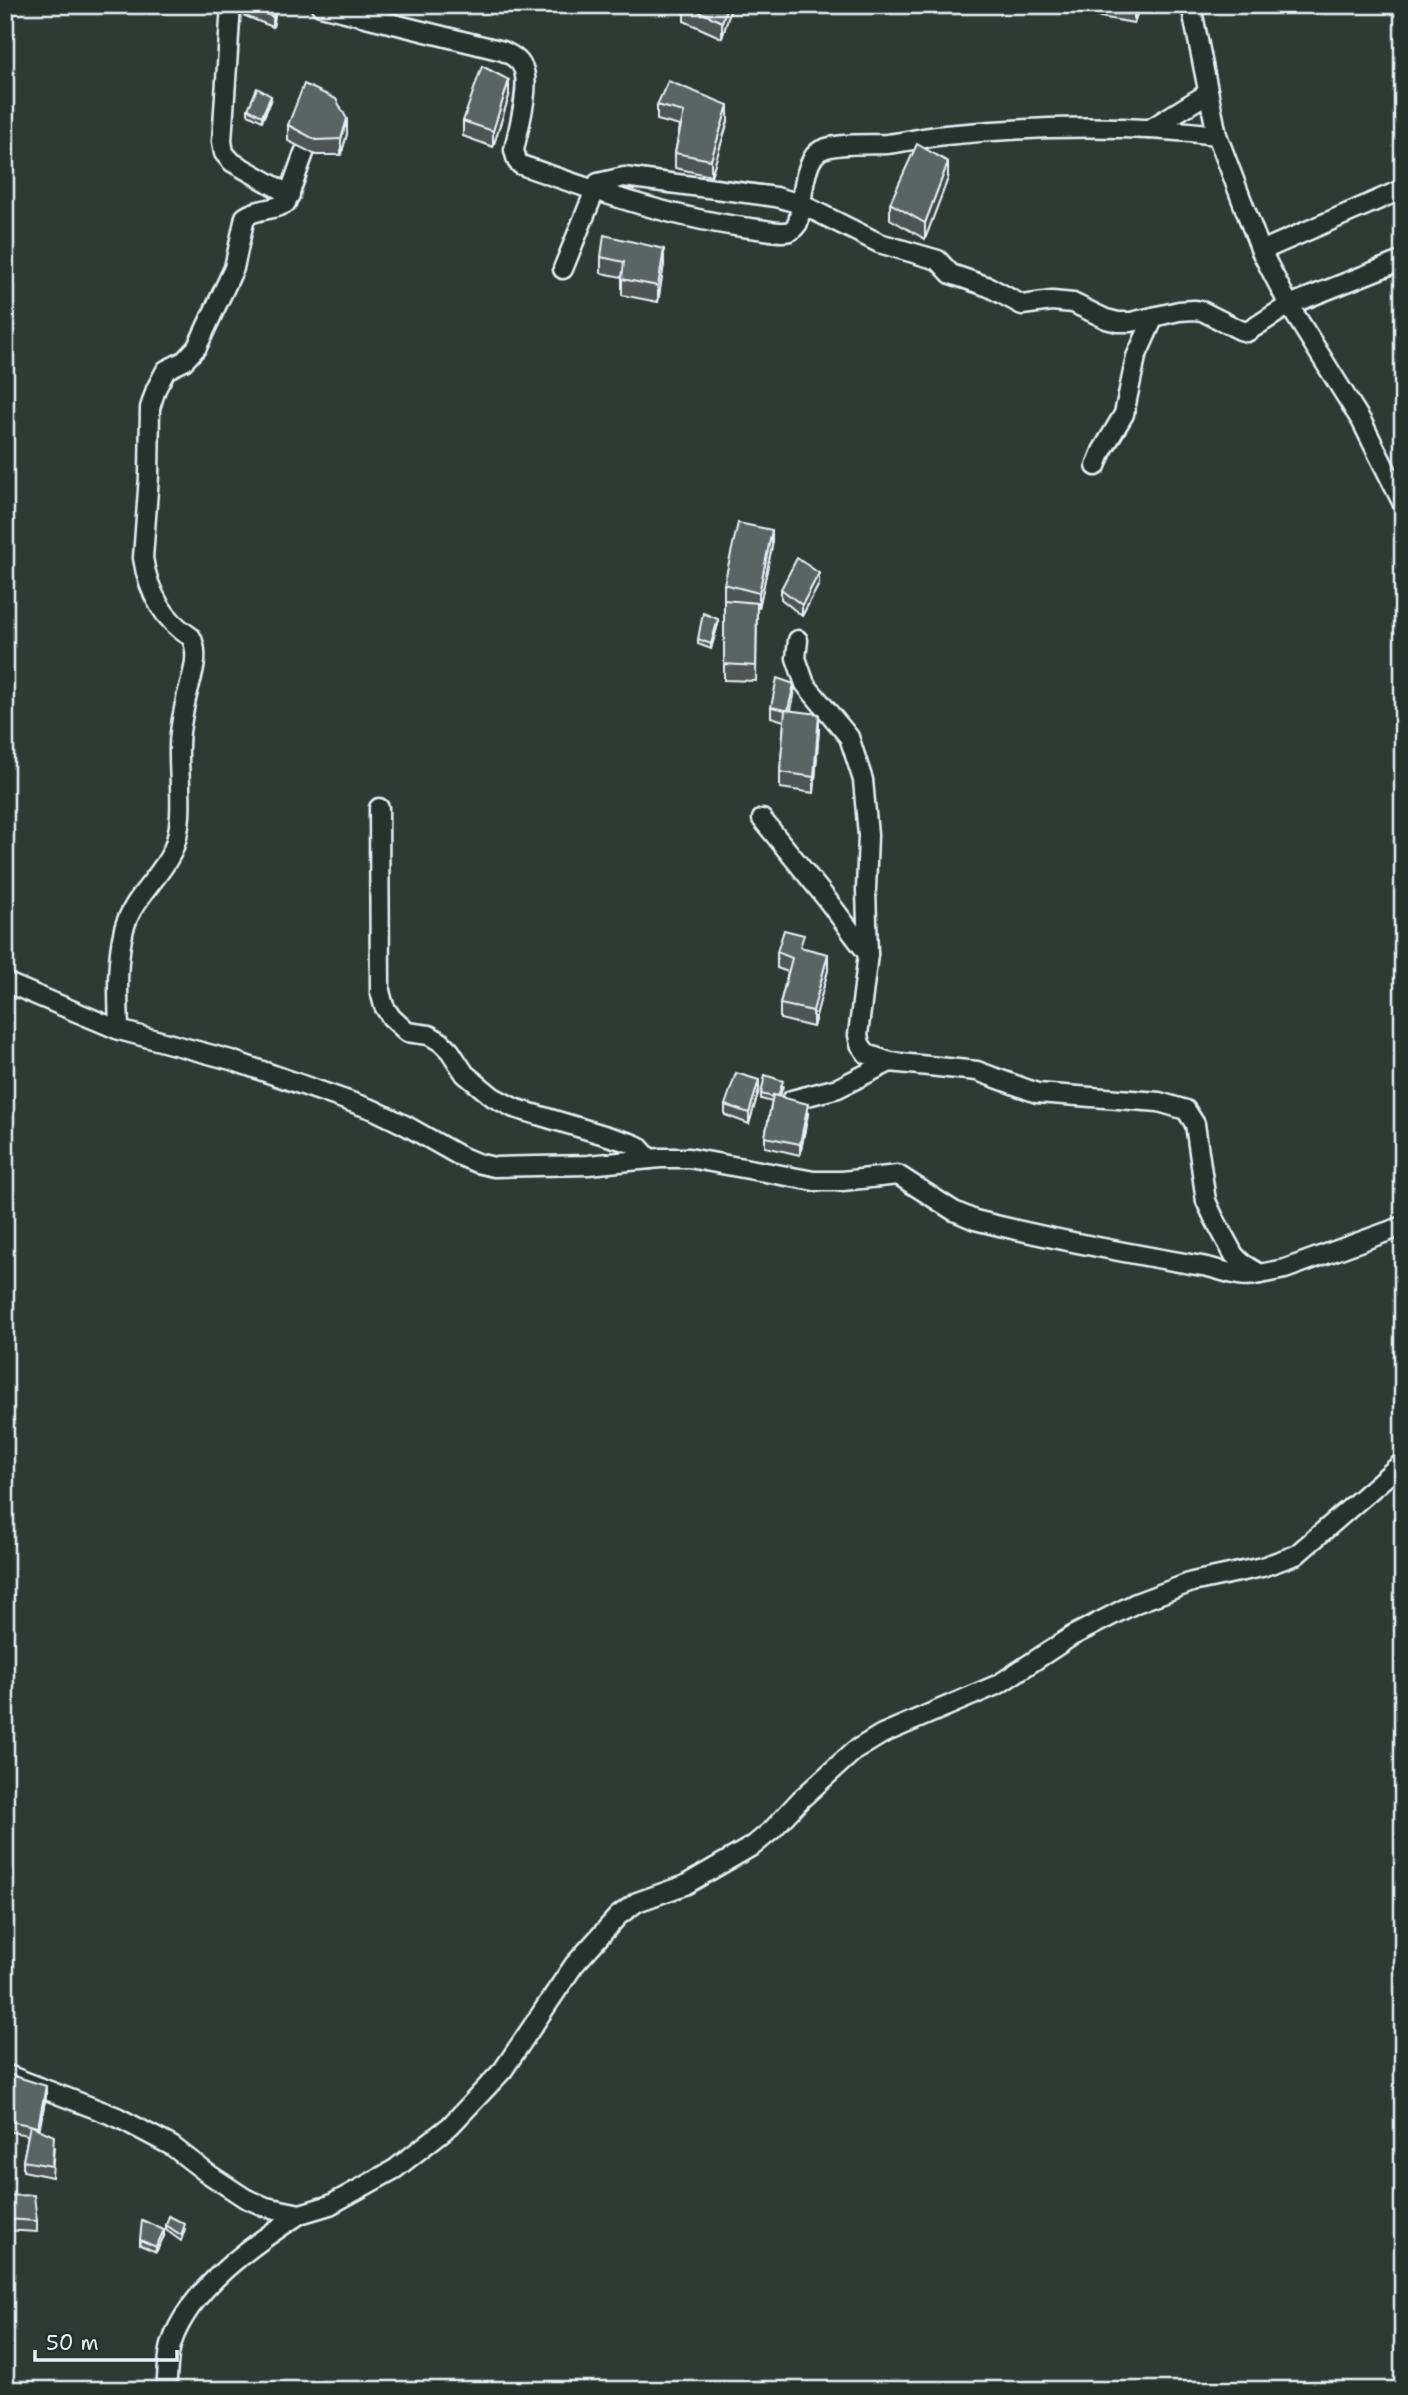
<svg xmlns="http://www.w3.org/2000/svg" width="1408" height="2395" viewBox="0 0 1408 2395" font-family="'Shantell Sans',sans-serif">
<style>
.lines{fill:none;stroke-linecap:round;stroke-linejoin:round}
.minor-casing{stroke:#e8f1f8;stroke-width:23}
.minor{stroke:#26332d;stroke-width:18}
.wall{fill:#4d5755;stroke:#e8f1f8;stroke-width:2}
.shaded-wall{fill:#3e4745;stroke:#e8f1f8;stroke-width:2}
.building{fill:#596563;stroke:#e8f1f8;stroke-width:2}
</style>
<rect width="100%" height="100%" fill="#2e3b35"/>
<filter id="ink" filterUnits="userSpaceOnUse"><feTurbulence type="fractalNoise" baseFrequency=".0143" numOctaves="2"/><feDisplacementMap in="SourceGraphic" scale="14" xChannelSelector="R" yChannelSelector="G"/><feConvolveMatrix kernelMatrix="1 2 1 2 8 2 1 2 1" color-interpolation-filters="sRGB"/></filter>
<g filter="url(#ink)">
<g class="lines">
<defs>
<g id="minor">
<polyline points="231,5 222,141 224,153 232,162 290,195"/>
<polyline points="1191,5 1217,135 1261,251 1289,305 1362,422 1403,504"/>
<path d="M 321,6 L 503,51 C 511,55 519,59 523,68 C 531,86 518,130 514,150 L 517,161 L 521,165 C 598,192 677,220 758,229 C 768,230 781,234 790,231 C 794,229 795,227 798,223 C 802,205 803,164 818,152 C 831,142 870,145 887,144 C 906,142 925,137 945,135 C 1035,126 1128,124 1217,135"/>
<polyline points="1150,129 1208,93"/>
<polyline points="1261,251 1403,189"/>
<polyline points="563,269 598,183 624,177 776,197 801,204 879,243 938,260 951,274 989,287 1022,305 1052,301 1073,303 1106,319 1118,322 1131,322 1179,311 1194,310 1202,311 1240,330 1247,332 1289,305 1403,260"/>
<polyline points="1096,466 1102,451 1124,414 1136,357 1154,317"/>
<polyline points="798,640 796,658 805,684 849,737 863,780 868,835 866,890 868,954"/>
<polyline points="379,808 380,991 384,1006 391,1017 407,1032 429,1035 441,1042 450,1051 465,1074 493,1097 514,1108 631,1143 638,1146 650,1159"/>
<polyline points="762,819 825,897 868,954 858,1035 860,1044 867,1054 890,1062 977,1071 1037,1093 1159,1102 1186,1110 1195,1124 1206,1201 1214,1218 1234,1255 1242,1263 1260,1274 1285,1269 1403,1226"/>
<path d="M 5,982 L 119,1030 L 231,1060 L 374,1110 L 405,1125 L 458,1155 L 477,1163 L 494,1167 L 588,1165 L 661,1158 L 689,1158 L 814,1181 L 842,1181 L 898,1175 L 954,1211 L 975,1220 C 1050,1239 1126,1253 1202,1266 C 1222,1269 1240,1280 1260,1274"/>
<path d="M 119,1030 C 118,996 116,962 124,929 C 132,899 159,879 172,852 C 186,821 178,779 179,746 C 179,730 183,714 186,699 C 191,678 201,656 191,637 C 162,619 148,590 143,558 L 149,476 L 150,408 L 156,389 L 166,370 L 184,361 L 197,347 L 234,268 L 245,217 C 257,208 273,211 286,203 L 304,153"/>
<polyline points="792,1100 838,1088 890,1062"/>
<polyline points="5,2074 117,2117 172,2146 207,2173 245,2198 266,2207 300,2214 330,2205 395,2169 450,2126 503,2070 574,1965 618,1916 637,1902 685,1885 754,1845 772,1830 801,1799 854,1751 882,1734 999,1684 1072,1636 1136,1603 1192,1582 1262,1567 1296,1555 1403,1462"/>
<path d="M 166,2390 C 168,2374 167,2356 172,2342 C 190,2288 255,2243 300,2214"/>
</g>
</defs>
<use href="#minor" class="minor-casing"/>
<use href="#minor" class="minor"/>
</g>
<g class="wall">
<polygon points="240,5 277,5 273,27 240,14"/>
<polygon points="684,5 732,5 722,38 684,21"/>
<polygon points="1083,5 1140,5 1134,23 1083,14"/>
<polygon points="509,96 493,147 463,136 463,121"/>
<polygon points="271,101 262,121 248,114 248,109"/>
<polygon points="657,105 728,121 711,176 675,168 675,153 680,126 657,120"/>
<polygon points="288,125 347,134 341,155 316,155 288,141"/>
<polygon points="948,178 925,239 890,219 890,203"/>
<polygon points="601,257 664,264 658,302 622,295 622,277 601,273"/>
<polygon points="772,546 759,608 757,608 756,681 724,680 724,584"/>
<polygon points="819,584 802,616 781,599 781,589"/>
<polygon points="718,624 711,649 698,644 698,639"/>
<polygon points="794,695 791,710 819,729 814,793 780,788 780,772 784,721 771,717 771,707"/>
<polygon points="804,948 828,970 813,1027 780,1019 780,1004 788,972 777,968 777,952"/>
<polygon points="783,1086 780,1096 808,1114 800,1155 765,1147 765,1137 772,1102 761,1099 761,1094"/>
<polygon points="759,1090 749,1124 725,1115 725,1105"/>
<polygon points="5,2073 46,2096 39,2129 54,2147 52,2177 23,2171 23,2161 28,2135 5,2131"/>
<polygon points="5,2196 37,2221 37,2232 5,2230"/>
<polygon points="166,2225 185,2229 181,2241 166,2230"/>
<polygon points="164,2236 156,2252 140,2245 140,2240"/>
</g>
<g class="shaded-wall">
<polygon points="275,5 277,5 273,27 273,17"/>
<polygon points="727,5 732,5 722,38 722,22"/>
<polygon points="1135,5 1140,5 1134,23 1134,7"/>
<polygon points="509,80 509,96 493,147 493,131"/>
<polygon points="271,96 271,101 262,121 262,116"/>
<polygon points="728,105 728,121 711,176 711,160"/>
<polygon points="347,119 347,134 341,155 341,139"/>
<polygon points="948,162 948,178 925,239 925,223"/>
<polygon points="664,249 664,264 658,302 658,286"/>
<polygon points="772,530 772,546 759,608 759,593"/>
<polygon points="819,573 819,584 802,616 802,605"/>
<polygon points="718,619 718,624 711,649 711,644"/>
<polygon points="794,684 794,695 788,722 788,711"/>
<polygon points="819,714 819,729 814,793 814,777"/>
<polygon points="828,954 828,970 813,1027 813,1011"/>
<polygon points="759,1080 759,1090 749,1124 749,1113"/>
<polygon points="808,1104 808,1114 800,1155 800,1144"/>
<polygon points="46,2086 46,2096 38,2137 38,2127"/>
<polygon points="164,2230 164,2236 156,2252 156,2247"/>
</g>
<g class="building">
<polygon points="245,5 275,5 273,17"/>
<polygon points="685,5 727,5 722,22"/>
<polygon points="482,66 509,80 493,131 463,121"/>
<polygon points="668,81 728,105 711,160 675,153 684,112 657,105"/>
<polygon points="304,84 336,99 347,119 341,139 316,140 288,125"/>
<polygon points="257,88 271,96 262,116 248,109"/>
<polygon points="917,144 948,162 925,223 890,203"/>
<polygon points="604,235 664,249 658,286 622,279 624,262 601,257"/>
<polygon points="738,523 772,530 759,593 724,584"/>
<polygon points="797,558 819,573 802,605 781,589"/>
<polygon points="724,600 757,603 756,666 724,664"/>
<polygon points="703,613 718,619 711,644 698,639"/>
<polygon points="777,678 794,684 788,710 785,710 771,707"/>
<polygon points="785,710 819,714 814,777 780,772"/>
<polygon points="784,930 804,935 800,947 828,954 813,1011 780,1004 792,958 777,952"/>
<polygon points="736,1073 759,1080 749,1113 725,1105"/>
<polygon points="765,1075 783,1081 778,1096 773,1095 773,1097 761,1094"/>
<polygon points="773,1095 808,1104 800,1144 765,1137"/>
<polygon points="5,2073 46,2086 38,2127 5,2120"/>
<polygon points="30,2125 54,2136 52,2166 23,2161"/>
<polygon points="34,2195 37,2221 5,2219 5,2196"/>
<polygon points="169,2216 185,2224 181,2235 166,2225"/>
<polygon points="142,2220 164,2230 156,2247 140,2240"/>
</g>
</g>
<rect width="1408" height="2395" fill="none" stroke="#26332d" stroke-width="28"/>
<rect x="14" y="14" width="1380" height="2367" fill="none" stroke="#e8f1f8" stroke-width="2.5" filter="url(#ink)"/>
<path d="M35 2350v10h142v-10" fill="none" stroke="#e8f1f8" stroke-width="3.5"/>
<text x="46" y="2350" font-size="21" fill="#e8f1f8" stroke="#26332d" stroke-width="5" paint-order="stroke">50 m</text>
</svg>
